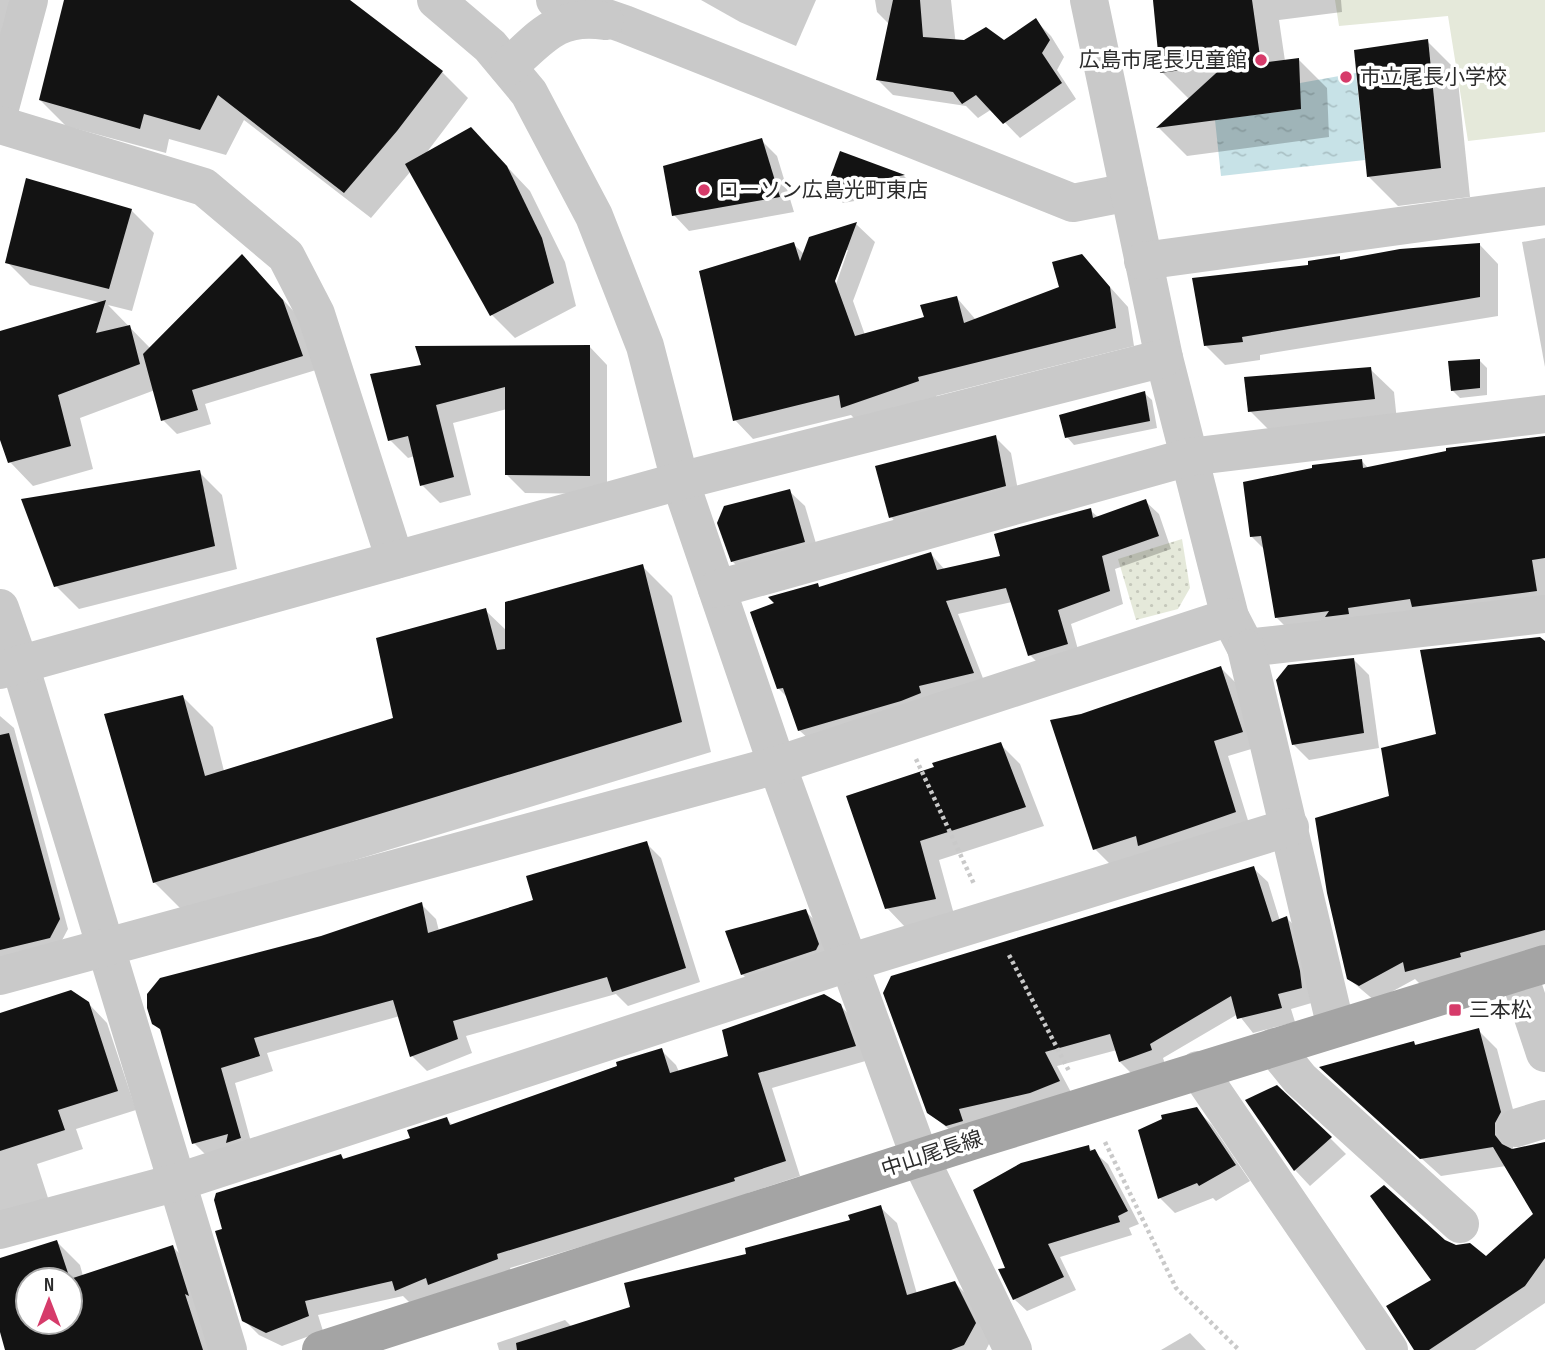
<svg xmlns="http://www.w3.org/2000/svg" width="1545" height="1350" viewBox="0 0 1545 1350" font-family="'Sofia Sans Condensed','Noto Sans JP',sans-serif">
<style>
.grass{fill:#e5e9da}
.park{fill:url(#park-dots)}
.water{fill:url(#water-ripples)}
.shadow{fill:#0003;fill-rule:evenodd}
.building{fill:#131313;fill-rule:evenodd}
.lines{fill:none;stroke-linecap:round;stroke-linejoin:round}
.path{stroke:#c9c9c9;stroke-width:4.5;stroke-dasharray:3.5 3.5;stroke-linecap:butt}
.minor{stroke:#c9c9c9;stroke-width:38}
.major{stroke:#a4a4a4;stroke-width:38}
.poi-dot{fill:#d63b6a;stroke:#fff;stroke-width:2.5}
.labels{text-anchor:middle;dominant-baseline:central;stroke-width:7;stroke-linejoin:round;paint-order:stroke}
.poi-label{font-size:21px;fill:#2c2c2c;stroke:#fff;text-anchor:start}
.street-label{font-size:21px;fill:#2c2c2c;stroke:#fff}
</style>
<defs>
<pattern id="park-dots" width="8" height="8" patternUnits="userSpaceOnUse" patternTransform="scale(1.75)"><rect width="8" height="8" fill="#e5e9da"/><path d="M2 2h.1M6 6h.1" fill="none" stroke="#c5c8bb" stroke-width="1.8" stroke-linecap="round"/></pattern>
<pattern id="water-ripples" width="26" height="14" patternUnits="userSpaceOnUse" patternTransform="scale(1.75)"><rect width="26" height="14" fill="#c7e2e7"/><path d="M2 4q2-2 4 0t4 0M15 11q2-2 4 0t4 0" fill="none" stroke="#abc2c6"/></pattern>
</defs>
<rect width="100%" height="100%" fill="#fff"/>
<polygon class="grass" points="1335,0 1545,0 1545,132 1468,141 1448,16 1339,26"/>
<polygon class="park" points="1182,539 1190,588 1178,609 1136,620 1118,559"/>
<polygon class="water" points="1356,73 1365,160 1221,176 1215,120 1300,109 1300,83"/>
<g class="shadow">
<polygon points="0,0 24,0 0,80"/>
<polygon points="65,0 348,0 442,72 468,98 424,156 494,153 530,191 565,262 576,306 515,338 492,315 411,171 371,218 244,120 226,155 169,139 166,153 66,126 40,100"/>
<polygon points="701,0 816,0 796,46 740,22"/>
<polygon points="875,0 951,0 956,46 1004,43 1036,21 1051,36 1064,57 1057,70 1076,99 1020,138 992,109 978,118 966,106 893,95 878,80 890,25 877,12"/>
<polygon points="1153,0 1341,0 1342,12 1279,20 1285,61 1298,59 1327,88 1329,137 1187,156 1159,128 1190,100 1162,72"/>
<polygon points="1427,41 1457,71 1470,197 1398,206 1368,176"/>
<polygon points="761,140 777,156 794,212 689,231 674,215"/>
<polygon points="841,153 904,176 918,190 843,203 828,188"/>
<polygon points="131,210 154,233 132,311 108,305 150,348 256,270 298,316 316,370 205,404 211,424 177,434 163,420 155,390 80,418 93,469 33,486 10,462 0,435 0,333 102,303 30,285 7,262"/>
<path d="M 856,224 L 875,242 L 853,301 L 865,335 L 926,319 L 957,298 L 976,320 L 1061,288 L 1082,256 L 1128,307 L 1134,346 L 936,396 L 937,400 L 862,426 L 851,415 L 753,439 L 735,420 L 793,244 L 804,254 ZM 845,250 L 848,250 L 834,290 L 830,289 Z"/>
<polygon points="1545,238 1545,367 1522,242"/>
<polygon points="1480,245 1498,264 1498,316 1260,355 1260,360 1225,365 1206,346 1310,267 1339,258 1342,261"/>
<polygon points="589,346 607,365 607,494 525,493 507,475 507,409 453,423 471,495 440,503 422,485 415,456 408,458 390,440 423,366"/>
<polygon points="1480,361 1487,368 1487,395 1460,398 1452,390"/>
<polygon points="1370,369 1394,392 1397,421 1273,434 1250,411"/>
<polygon points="1144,393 1152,400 1157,428 1074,445 1067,437"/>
<polygon points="995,437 1011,453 1020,501 906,533 891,517"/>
<polygon points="1545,437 1545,606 1292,633 1277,618 1265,550 1251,536 1361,460 1369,469"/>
<polygon points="199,472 222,495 237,569 79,609 56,586"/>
<polygon points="789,491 805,506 820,557 748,577 732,561"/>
<polygon points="1145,501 1159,514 1171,549 1115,569 1123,604 1071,624 1080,657 1043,668 1030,655 1012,602 958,614 986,686 813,743 799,730 789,699 778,688 818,585 820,588 931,554 945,570 1003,557 1090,510 1099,518"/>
<polygon points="642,566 672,596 711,752 184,912 154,882 183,697 213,727 224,771 395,719 485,610 507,631"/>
<polygon points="1545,643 1545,949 1422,986 1415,979 1375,1001 1349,979 1391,797 1438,735"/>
<polygon points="1354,660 1369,675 1379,748 1309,760 1293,744"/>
<polygon points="1221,668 1236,683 1258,747 1228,756 1250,827 1110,864 1095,849"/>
<polygon points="0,716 14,728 68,929 60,944 0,960"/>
<polygon points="1000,744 1020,764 1044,826 939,860 955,918 906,928 887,908 848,797"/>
<polygon points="646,843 661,858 700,982 628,1006 616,994 466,1036 472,1053 427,1071 412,1056 400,1016 267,1053 273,1071 235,1083 254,1153 209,1158 194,1143 163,1033 154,1023 322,937 421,904 436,919 439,931 535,901"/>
<polygon points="1253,868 1268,882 1280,921 1287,918 1301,933 1315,1002 1291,1009 1295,1022 1253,1033 1238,1014 1163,1058 1165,1064 1134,1076 1120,1062 1117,1050 1057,1066 1073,1096 962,1140 928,1112"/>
<polygon points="805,911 821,926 831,966 758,990 742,974"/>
<polygon points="88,1003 107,1023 136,1110 76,1129 83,1149 37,1164 48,1198 0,1213 0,1015"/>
<polygon points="840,1005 855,1021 869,1060 772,1088 800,1176 748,1193 749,1196 510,1268 512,1274 411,1304 403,1296 318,1315 323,1331 282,1346 259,1335 244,1320 341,1156 345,1160 412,1139 447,1119 453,1126 661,1050 676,1065 679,1072 731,1057"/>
<polygon points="1478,1030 1497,1049 1519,1132 1513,1142 1513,1150 1545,1143 1545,1303 1475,1350 1416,1350 1444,1242 1486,1258 1535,1214 1506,1166 1441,1176 1340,1085 1414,1043 1417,1046"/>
<polygon points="1247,1101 1330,1138 1346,1154 1310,1186 1295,1170"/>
<polygon points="1196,1109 1212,1125 1250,1181 1216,1201 1213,1198 1175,1213 1160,1198"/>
<polygon points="1088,1147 1108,1164 1139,1224 1129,1228 1132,1235 1060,1257 1076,1290 1027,1311 1014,1299 1007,1269"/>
<polygon points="880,1207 897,1223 917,1294 955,1283 971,1299 991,1340 986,1350 499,1350 497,1343 565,1320 572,1327 632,1309 749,1255 852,1221"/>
<path d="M 57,1242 L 80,1265 L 83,1276 L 173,1247 L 196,1270 L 217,1350 L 7,1350 L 0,1326 L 0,1260 ZM 28,1280 L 70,1280 L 70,1322 L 28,1322 Z"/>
<polygon points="1190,1333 1206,1350 1161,1350"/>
</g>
<g class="building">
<polygon points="64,0 350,0 443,71 397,131 344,193 218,95 200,130 144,114 140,129 39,100"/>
<polygon points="893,0 920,0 923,37 964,40 986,27 1004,40 1036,18 1050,40 1042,53 1062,83 1003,124 976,95 962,104 953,92 876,80"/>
<polygon points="1153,0 1252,0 1261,63 1299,58 1301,109 1156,128 1226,64 1160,73"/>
<polygon points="1428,39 1441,168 1367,177 1354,50"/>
<polygon points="471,127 507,166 542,238 554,283 490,316 405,164"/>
<polygon points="762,138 780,197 672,216 663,166"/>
<polygon points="840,151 905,175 826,189"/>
<polygon points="26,178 132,209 109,289 5,263"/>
<polygon points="857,222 835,281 855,336 924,317 920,305 957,296 964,323 1059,287 1052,262 1082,254 1110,287 1116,328 918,377 919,381 841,408 839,395 733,421 699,271 794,242 800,261 809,237"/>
<polygon points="1480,243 1480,297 1242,337 1243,342 1204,346 1192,278 1308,265 1308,261 1340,256 1340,260 1400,249"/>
<polygon points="242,254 283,300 303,356 192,390 198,410 161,421 143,354"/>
<polygon points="106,300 96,333 130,325 140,364 58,395 71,446 8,463 0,440 0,331"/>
<polygon points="590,345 590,476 505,475 505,387 436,405 454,477 420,486 408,436 388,441 370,374 421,365 415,346"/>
<polygon points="1480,359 1480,388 1451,391 1448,361"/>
<polygon points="1371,367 1375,399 1248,412 1244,377"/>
<polygon points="1145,391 1150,421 1065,438 1059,415"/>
<polygon points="996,435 1006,486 889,518 875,466"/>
<polygon points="1545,436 1545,558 1532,560 1537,591 1412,607 1410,599 1348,608 1349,614 1325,617 1329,611 1275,618 1261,536 1250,537 1243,482 1312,468 1312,465 1362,459 1363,468 1446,451 1446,448"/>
<polygon points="200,470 215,546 54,587 21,499"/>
<polygon points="790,489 805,542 731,562 717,523 724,506"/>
<polygon points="1146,499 1159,536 1102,556 1110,591 1058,610 1068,644 1028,656 1006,588 946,601 974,673 919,686 921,693 901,701 798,731 783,688 777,689 750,612 774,603 768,597 818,583 819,587 931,552 937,570 1000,556 994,534 1091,508 1093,518"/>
<polygon points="643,564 682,722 153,883 104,714 183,695 205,776 393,718 376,638 486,608 497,650 505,649 505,602"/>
<polygon points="1540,637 1545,641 1545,930 1460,953 1461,957 1405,972 1403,962 1359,986 1347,979 1327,893 1315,818 1389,796 1381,748 1436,734 1420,650"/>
<polygon points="1354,658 1364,733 1292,745 1276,680 1288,665"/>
<polygon points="1221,666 1243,732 1214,741 1236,812 1138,846 1136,836 1093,850 1050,720 1081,714"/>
<polygon points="9,733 60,919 50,938 0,950 0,735"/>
<polygon points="1001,742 1026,807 920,841 936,899 885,909 846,796 934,767 932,763"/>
<polygon points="647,841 686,968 612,992 607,977 453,1021 458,1039 410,1057 393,1000 254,1038 260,1056 221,1068 241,1138 226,1143 228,1134 192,1144 160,1029 152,1024 147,1008 147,994 160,978 321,936 422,902 428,933 533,900 526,876"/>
<polygon points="1254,866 1272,922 1287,916 1300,971 1302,988 1278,994 1282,1008 1237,1019 1231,996 1150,1044 1152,1050 1119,1062 1110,1034 1045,1052 1060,1081 1030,1093 959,1109 963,1121 946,1126 927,1113 883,993 891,976"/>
<polygon points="806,909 819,944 816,950 741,975 725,931"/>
<polygon points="71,990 89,1002 118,1091 58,1110 65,1130 0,1151 0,1013"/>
<polygon points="824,994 841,1004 856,1046 758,1073 786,1161 734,1178 735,1181 497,1254 498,1259 428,1285 426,1278 395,1291 392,1281 305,1301 309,1316 266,1333 242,1321 215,1231 222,1229 214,1200 216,1193 341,1154 343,1159 410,1138 407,1130 447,1117 450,1125 617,1066 616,1062 662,1048 670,1073 728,1056 722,1030"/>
<polygon points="1479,1028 1501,1112 1495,1123 1495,1135 1502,1144 1512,1149 1545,1142 1545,1258 1525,1286 1429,1350 1414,1350 1386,1306 1431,1280 1370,1196 1384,1185 1445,1240 1456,1245 1470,1243 1486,1256 1533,1214 1493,1147 1420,1159 1319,1067 1414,1041 1415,1045"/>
<polygon points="1277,1085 1332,1137 1294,1171 1245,1100"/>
<polygon points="1197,1107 1236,1165 1199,1186 1197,1183 1158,1199 1138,1130 1162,1119 1161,1115"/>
<polygon points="1089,1145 1090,1151 1095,1149 1128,1211 1118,1216 1120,1222 1048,1244 1064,1277 1013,1300 998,1269 1005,1268 973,1190 1021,1163"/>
<polygon points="881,1205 907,1295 955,1281 976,1323 964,1345 951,1350 517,1350 516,1343 630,1307 624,1283 746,1254 745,1248 850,1220 848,1215"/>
<path d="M 57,1240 L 70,1279 L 173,1245 L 189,1296 L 185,1294 L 203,1350 L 5,1350 L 0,1332 L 0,1258 ZM 28,1280 L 70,1280 L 70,1322 L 28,1322 Z"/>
</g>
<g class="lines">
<g class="path">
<polyline points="916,759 974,884"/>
<polyline points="1009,955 1069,1071"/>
<polyline points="1105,1142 1176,1288 1239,1350"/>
</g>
<g class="minor">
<polyline points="436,0 490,46 529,93 594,216 645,346 680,481 777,765 920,1158 1013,1350"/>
<polyline points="555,0 624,24 1073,203 1129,192"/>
<polyline points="1089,0 1164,358 1230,617 1246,648 1545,614"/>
<path d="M 508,67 C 542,37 556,14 605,21"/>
<polyline points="0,108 29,0"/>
<polyline points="0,125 204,187 286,256 316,314 395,560"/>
<polyline points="1143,261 1545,206"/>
<polyline points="717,589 1189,457 1545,414"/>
<polyline points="0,608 20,665 228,1350"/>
<polyline points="1246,648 1336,1028"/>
<polyline points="0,670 680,481 1164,358"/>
<polyline points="1518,972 1545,1053"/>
<polyline points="0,976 777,765 1230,617"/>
<polyline points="1274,1047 1300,1079 1460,1224"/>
<polyline points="1198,1070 1389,1350"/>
<polyline points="1516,1128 1545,1119"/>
<polyline points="0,1230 178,1182 848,963 1290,827"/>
</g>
<polyline class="major" points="321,1350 972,1141 1545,964"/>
</g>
<g class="poi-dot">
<circle cx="1261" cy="60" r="7"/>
<circle cx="1346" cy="77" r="7"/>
<circle cx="704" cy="190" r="7"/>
<rect x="1448" y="1003" width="14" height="14" rx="3.5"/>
</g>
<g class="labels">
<g class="poi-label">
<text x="1247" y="60" text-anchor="end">広島市尾長児童館</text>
<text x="1360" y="77">市立尾長小学校</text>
<text x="718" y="190">ローソン広島光町東店</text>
<text x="1469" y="1010">三本松</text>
</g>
<g class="street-label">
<text transform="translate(932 1154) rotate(-18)">中山尾長線</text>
</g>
</g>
<g transform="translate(49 1301)"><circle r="33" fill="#ffffff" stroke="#ababab" stroke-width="2"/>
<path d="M0-5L12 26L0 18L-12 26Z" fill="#d63b6a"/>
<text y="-10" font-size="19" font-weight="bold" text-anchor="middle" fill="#2c2c2c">N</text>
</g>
</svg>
